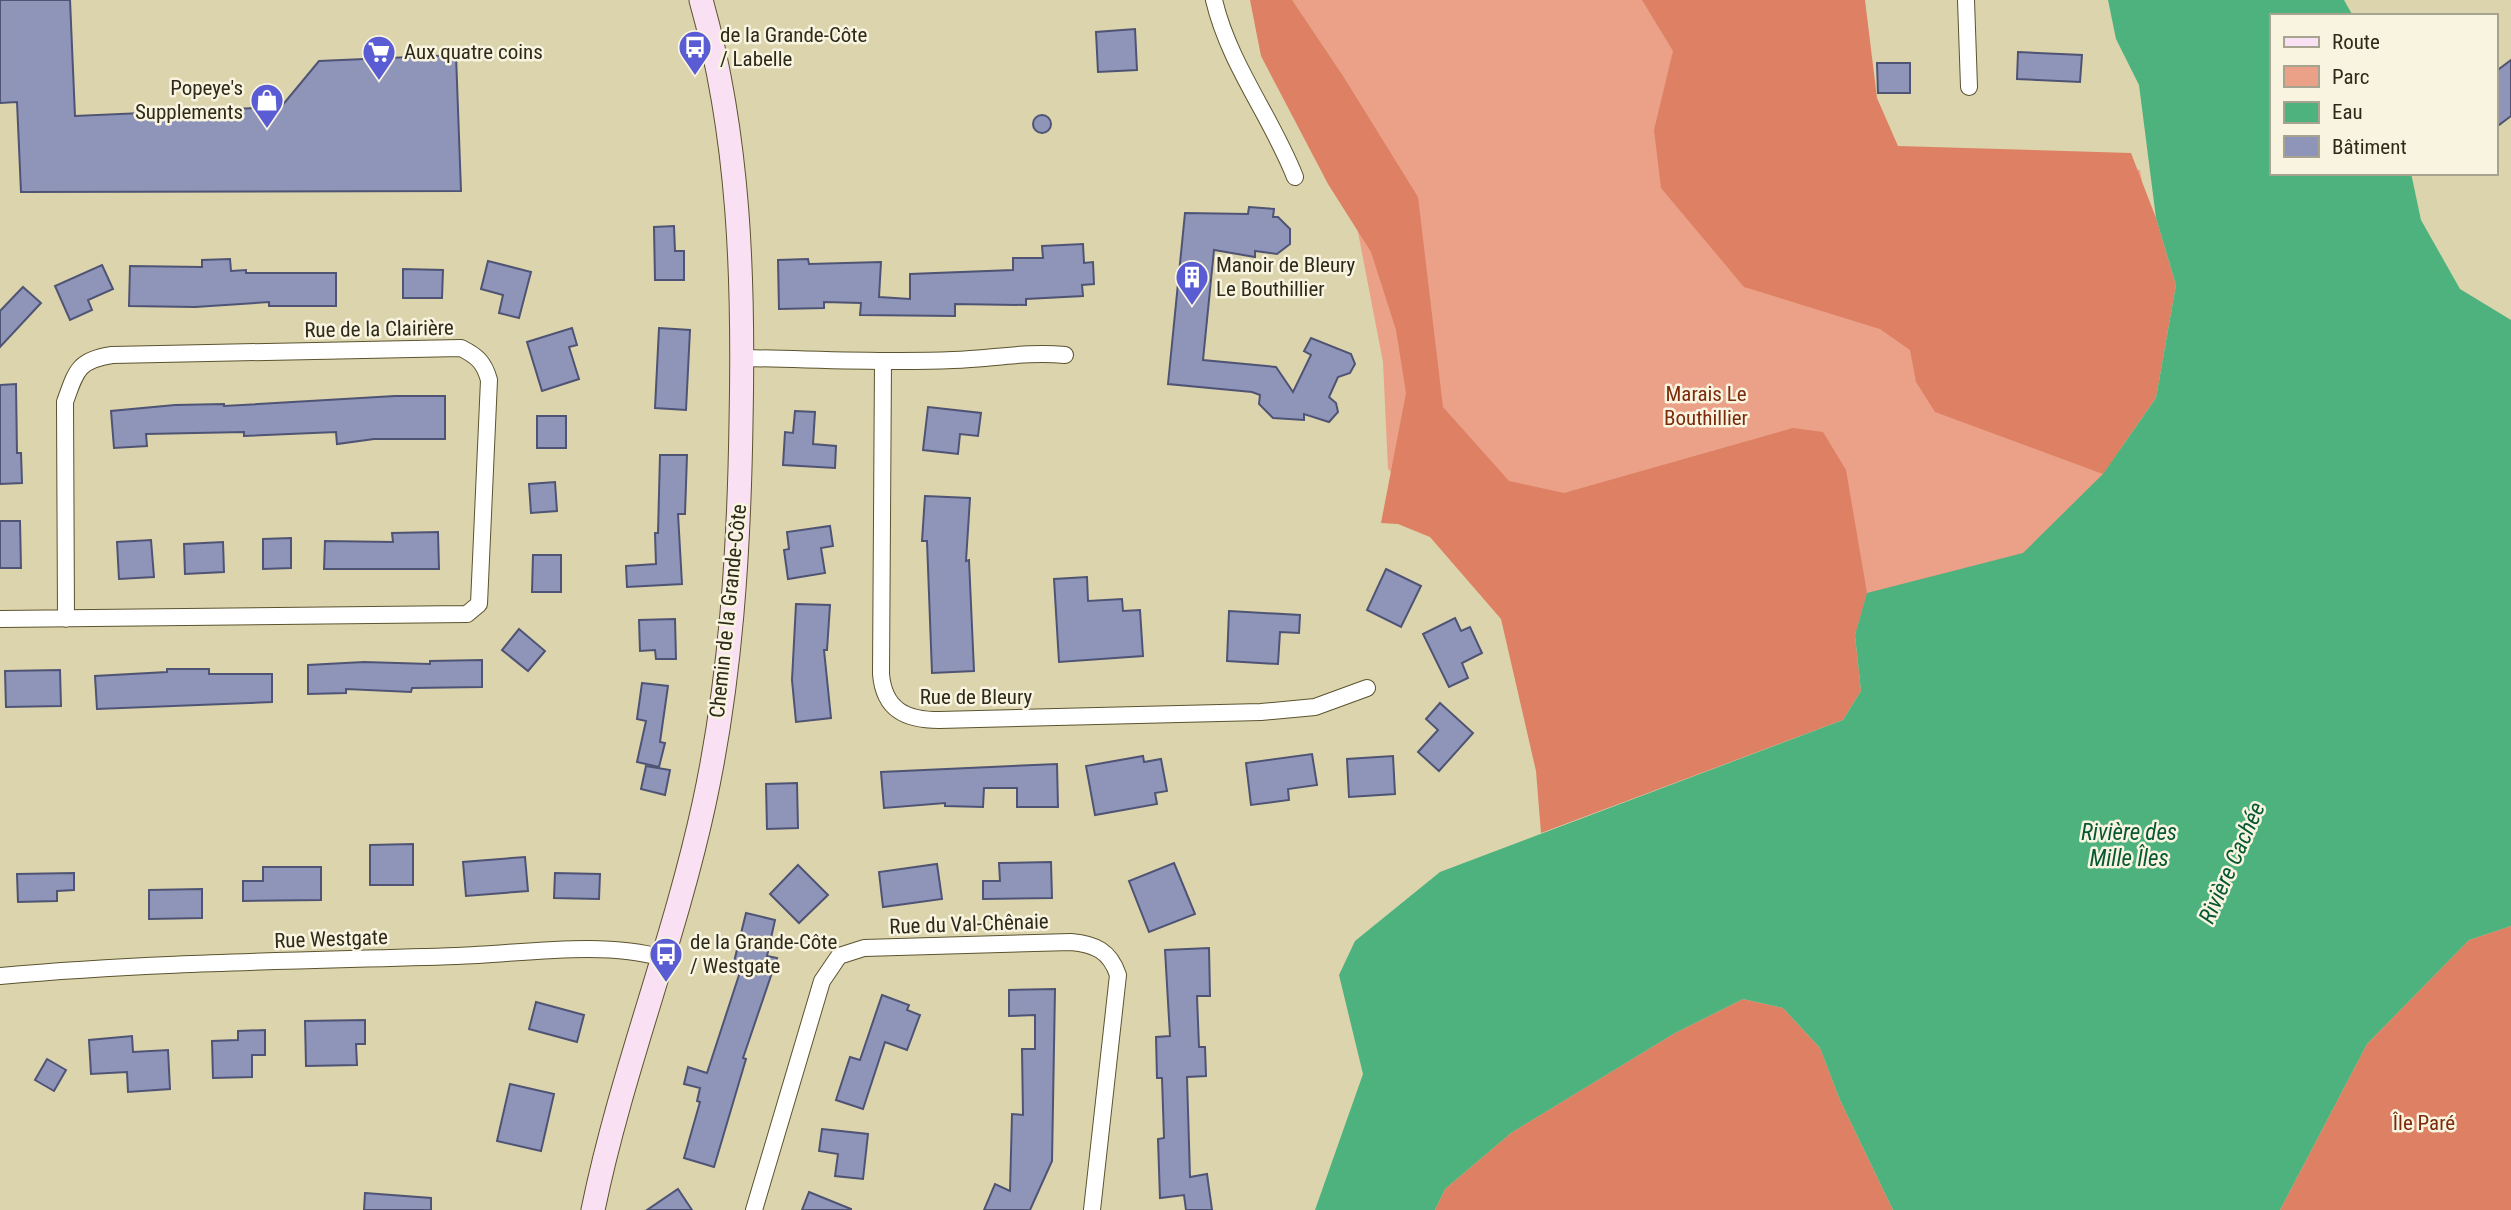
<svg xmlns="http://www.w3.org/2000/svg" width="2511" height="1210" viewBox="0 0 2511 1210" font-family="'Roboto Condensed',sans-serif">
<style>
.green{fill:#eba088}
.forest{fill:#dd8063}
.water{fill:#4db27d}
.building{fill:#8f95b9;stroke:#4f5475;stroke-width:2}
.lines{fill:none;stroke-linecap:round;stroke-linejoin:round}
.minor-casing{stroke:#5b532f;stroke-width:18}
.secondary-casing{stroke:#5b532f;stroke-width:25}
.minor{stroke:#fff;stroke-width:16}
.secondary{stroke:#f9e0f2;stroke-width:23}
.labels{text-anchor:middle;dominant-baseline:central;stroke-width:5;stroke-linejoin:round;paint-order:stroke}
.poi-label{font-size:21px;fill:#2d2a1b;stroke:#f8f4e0;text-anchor:start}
.street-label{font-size:21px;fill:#2d2a1b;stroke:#f8f4e0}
.park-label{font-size:21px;fill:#7d2a0c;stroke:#f8f4e0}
.water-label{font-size:23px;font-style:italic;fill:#065734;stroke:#f8f4e0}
</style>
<rect width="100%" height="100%" fill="#dcd4ac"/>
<polygon class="green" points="1264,0 1751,0 1798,150 2017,156 2140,170 2159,287 2118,460 2056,529 1974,598 1859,632 1492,572 1388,469 1383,362 1357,227"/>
<g class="forest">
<polygon points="1250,0 1292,0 1343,76 1418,197 1443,407 1509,481 1564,493 1793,428 1823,432 1846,470 1867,593 1855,635 1861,691 1843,720 1541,833 1536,771 1501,619 1430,537 1398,524 1381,523 1406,393 1396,330 1371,252 1328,184 1261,56"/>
<polygon points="1642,0 1865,0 1877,98 1898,146 2131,153 2156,218 2176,285 2156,398 2103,474 1935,412 1916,382 1910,350 1880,329 1744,287 1661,188 1654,130 1673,51"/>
<polygon points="2511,926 2511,1210 2280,1210 2367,1044 2469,940"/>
<polygon points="1743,999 1783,1008 1820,1048 1840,1100 1893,1210 1435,1210 1445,1189 1511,1133 1675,1033"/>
</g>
<polygon class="water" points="2108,0 2344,0 2353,16 2271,16 2271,173 2411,173 2421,220 2460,289 2511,320 2511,926 2469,940 2367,1044 2280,1210 1893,1210 1840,1100 1820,1048 1783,1008 1743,999 1675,1033 1511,1133 1445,1189 1435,1210 1315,1210 1363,1074 1339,975 1355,941 1440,872 1843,720 1861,691 1855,635 1867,593 2023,553 2103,474 2156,398 2176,285 2156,218 2139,85 2116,39"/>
<g class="building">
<polygon points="0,0 70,0 75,116 281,107 319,61 456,55 461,191 21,192 17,102 0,103"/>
<polygon points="1135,29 1137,70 1098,72 1096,32"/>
<polygon points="2018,52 2082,55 2080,82 2017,79"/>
<polygon points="2511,60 2511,116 2495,128 2495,72"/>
<polygon points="1877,63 1910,63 1910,93 1878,93"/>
<circle cx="1042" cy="124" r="9"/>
<polygon points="1249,207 1274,209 1273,217 1278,217 1290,229 1290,244 1277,254 1255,251 1255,257 1214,250 1203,360 1276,367 1293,392 1311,355 1304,351 1311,338 1351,354 1355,364 1350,373 1338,377 1329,397 1336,403 1338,412 1329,422 1304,414 1304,420 1273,418 1259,404 1260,395 1252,392 1168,384 1185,213 1248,214"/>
<polygon points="674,226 675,251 684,251 684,280 655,280 654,227"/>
<polygon points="1083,244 1084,263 1093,262 1094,284 1082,285 1083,296 1026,299 1026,305 955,304 955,316 860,315 861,303 824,302 824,308 779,309 778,260 808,259 809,264 881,262 879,297 910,299 910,274 1013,270 1013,258 1043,258 1042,246"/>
<polygon points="230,259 231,271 246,270 246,273 336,273 336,306 269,306 269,302 195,307 129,306 130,266 202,267 202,260"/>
<polygon points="488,261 531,272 519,318 499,313 503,295 481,289"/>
<polygon points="102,265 113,289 88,300 92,310 70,320 55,286"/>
<polygon points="403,269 443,270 442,298 403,298"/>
<polygon points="23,287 41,303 0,347 0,311"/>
<polygon points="572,328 577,345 569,347 579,379 542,391 527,342"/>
<polygon points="659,328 690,330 686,410 655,408"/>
<polygon points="16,384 17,453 21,453 22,483 0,484 0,385"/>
<polygon points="395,396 445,396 445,439 374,439 337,444 336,432 244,436 244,432 146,434 147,446 114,448 111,411 175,405 224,404 224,406"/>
<polygon points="928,407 981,413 978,436 960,434 958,454 923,450"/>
<polygon points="795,411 815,412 813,444 836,446 835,468 783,465 785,432 793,433"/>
<rect x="537" y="416" width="29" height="32"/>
<polygon points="660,455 687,455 685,514 678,514 682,584 627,587 626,566 656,564 655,533 658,533"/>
<polygon points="555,482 557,511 531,513 529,484"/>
<polygon points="925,496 970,498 966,561 969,560 974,671 932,673 927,541 922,541"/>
<polygon points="0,521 20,521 21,568 0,568"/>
<polygon points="830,526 833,546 821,548 825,573 788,579 784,550 789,549 787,532"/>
<polygon points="438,532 439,569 324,569 325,541 393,542 392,533"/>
<polygon points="291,538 291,568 263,569 263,539"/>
<polygon points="151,540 154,577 119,579 117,542"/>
<polygon points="223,542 224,572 185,574 184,544"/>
<polygon points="533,555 561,555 561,592 532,592"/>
<polygon points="1386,569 1421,586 1401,627 1367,610"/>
<polygon points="1087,577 1088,601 1122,599 1123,611 1140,610 1143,656 1059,662 1054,579"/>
<polygon points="796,604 830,605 827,650 824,650 831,718 796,722 792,680"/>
<polygon points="1229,611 1300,615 1299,633 1280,632 1278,664 1227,661"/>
<polygon points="1455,618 1461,631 1470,627 1482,653 1462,663 1468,678 1449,687 1423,634"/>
<polygon points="675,619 676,659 656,659 655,650 640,651 639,620"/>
<polygon points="519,629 545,651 528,671 502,650"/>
<polygon points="482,660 482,687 412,688 411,692 346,689 346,693 308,694 308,665 364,662 430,664 430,661"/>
<polygon points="167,669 209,669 209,674 272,674 272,702 97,709 95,676 167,672"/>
<polygon points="60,670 61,706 6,707 5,671"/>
<polygon points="642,683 668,686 660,742 665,743 659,767 637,762 646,721 637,719"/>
<polygon points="1440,703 1473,733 1439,771 1418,752 1438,730 1426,719"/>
<polygon points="1312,754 1317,785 1288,789 1289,800 1251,805 1246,763"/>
<polygon points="1143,756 1144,762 1161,759 1167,791 1155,793 1157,804 1095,815 1086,766"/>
<polygon points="1393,756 1395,794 1349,797 1347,759"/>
<polygon points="1057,764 1058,807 1017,807 1017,788 984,788 983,807 945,806 945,803 884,808 881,772"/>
<polygon points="646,766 670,770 665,795 641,789"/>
<polygon points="797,783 798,828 767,829 766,784"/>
<polygon points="413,844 413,885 370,885 370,845"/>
<polygon points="525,857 528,891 466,896 463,862"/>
<polygon points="1051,862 1052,898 983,899 983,881 1000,881 999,863"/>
<polygon points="1174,863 1195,914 1149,932 1129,881"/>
<polygon points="937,864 942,899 883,907 879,872"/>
<polygon points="798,865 828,895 799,923 770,894"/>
<polygon points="263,867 321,867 321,900 243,901 243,881 263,881"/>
<polygon points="74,873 74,890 57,891 57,901 18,902 17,874"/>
<polygon points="555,873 600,874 599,899 554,898"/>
<polygon points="202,889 202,918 149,919 149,890"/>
<polygon points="746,913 775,920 767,956 777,958 743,1058 746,1059 714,1167 684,1158 700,1102 697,1101 700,1088 684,1084 688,1067 707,1073 740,972 732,970"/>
<polygon points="1209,948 1210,996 1197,996 1199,1047 1205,1047 1206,1076 1187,1077 1190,1177 1207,1174 1212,1210 1186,1210 1184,1195 1160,1198 1158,1139 1164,1138 1162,1078 1157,1078 1156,1037 1170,1036 1165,950"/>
<polygon points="1055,989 1052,1161 1030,1210 984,1210 995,1184 1010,1191 1012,1114 1023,1115 1022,1049 1035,1049 1035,1015 1009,1016 1009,990"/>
<polygon points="882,995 909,1005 907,1010 920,1015 907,1050 885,1042 863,1109 836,1100 850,1057 860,1060"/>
<polygon points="536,1002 584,1015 577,1042 529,1029"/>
<polygon points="365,1020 365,1044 356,1044 357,1065 306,1066 305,1021"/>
<polygon points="265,1030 265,1055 252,1055 252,1077 213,1078 212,1041 238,1040 238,1031"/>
<polygon points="132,1036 133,1052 168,1050 170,1089 128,1092 127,1072 91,1074 89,1040"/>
<polygon points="47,1059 66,1070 54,1091 35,1080"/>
<polygon points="510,1084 554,1094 541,1151 497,1141"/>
<polygon points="822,1129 868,1134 863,1179 835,1176 838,1154 819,1151"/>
<polygon points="678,1189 692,1210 647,1210"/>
<polygon points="809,1192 851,1209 851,1210 802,1210"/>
<polygon points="365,1193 431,1198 431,1210 364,1210"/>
</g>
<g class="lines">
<defs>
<g id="minor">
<path d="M 1214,0 C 1229,64 1271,116 1295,177"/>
<polyline points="1966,0 1969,87"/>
<path d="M 743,358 C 813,359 883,363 953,360 C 991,359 1027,351 1065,355"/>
<path d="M 883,361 L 881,674 C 884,710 906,720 939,720 L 1261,712 L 1315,707 L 1367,688"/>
<path d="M 0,619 L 467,614 L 479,604 L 489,380 C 484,362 477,356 461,348 L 112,355 C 78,360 76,371 65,402 L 66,619"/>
<path d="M 0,976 C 152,962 304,961 457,956 C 520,954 602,940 663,958"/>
<path d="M 754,1210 L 822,981 L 839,956 L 864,948 L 1071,942 C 1095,944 1110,951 1118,975 L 1092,1210"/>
</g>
<path id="secondary" d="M 593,1210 C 621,1073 674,942 704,804 C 731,679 739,551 741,423 C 744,281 740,138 701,0"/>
</defs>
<use href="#minor" class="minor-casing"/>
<use href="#secondary" class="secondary-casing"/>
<use href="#minor" class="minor"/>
<use href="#secondary" class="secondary"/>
</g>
<defs>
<symbol id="bus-pin" viewBox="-11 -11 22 30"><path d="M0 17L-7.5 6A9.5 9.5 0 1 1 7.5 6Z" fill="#5a5cd4" stroke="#f8f4e0"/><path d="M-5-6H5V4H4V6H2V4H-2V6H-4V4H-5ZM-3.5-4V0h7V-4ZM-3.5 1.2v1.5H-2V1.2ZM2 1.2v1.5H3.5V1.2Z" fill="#fff"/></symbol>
<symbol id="supermarket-pin" viewBox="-11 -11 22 30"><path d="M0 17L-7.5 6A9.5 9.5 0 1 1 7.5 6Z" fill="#5a5cd4" stroke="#f8f4e0"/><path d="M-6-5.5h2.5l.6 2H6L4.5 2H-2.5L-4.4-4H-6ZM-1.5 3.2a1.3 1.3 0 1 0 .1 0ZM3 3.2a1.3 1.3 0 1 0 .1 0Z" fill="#fff"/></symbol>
<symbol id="shop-pin" viewBox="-11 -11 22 30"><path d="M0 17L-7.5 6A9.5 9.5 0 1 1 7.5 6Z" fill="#5a5cd4" stroke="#f8f4e0"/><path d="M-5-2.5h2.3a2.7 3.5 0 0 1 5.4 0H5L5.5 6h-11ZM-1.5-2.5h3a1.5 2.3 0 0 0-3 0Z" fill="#fff"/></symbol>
<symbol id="building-pin" viewBox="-11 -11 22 30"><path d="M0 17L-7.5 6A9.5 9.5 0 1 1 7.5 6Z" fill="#5a5cd4" stroke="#f8f4e0"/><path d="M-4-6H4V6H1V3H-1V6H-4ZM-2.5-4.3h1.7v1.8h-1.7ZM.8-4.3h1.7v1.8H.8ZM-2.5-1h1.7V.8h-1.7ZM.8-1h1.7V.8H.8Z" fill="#fff"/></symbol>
</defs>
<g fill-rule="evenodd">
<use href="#bus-pin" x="676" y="28" width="38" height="52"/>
<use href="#supermarket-pin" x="360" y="33" width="38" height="52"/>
<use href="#shop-pin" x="248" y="81" width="38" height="52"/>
<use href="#building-pin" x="1173" y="258" width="38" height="52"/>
<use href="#bus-pin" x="647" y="935" width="38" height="52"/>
</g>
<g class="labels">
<g class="poi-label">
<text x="720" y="35">de la Grande-Côte<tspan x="720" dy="24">/ Labelle</tspan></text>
<text x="404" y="52">Aux quatre coins</text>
<text x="243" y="88" text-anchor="end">Popeye's<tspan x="243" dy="24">Supplements</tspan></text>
<text x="1216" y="265">Manoir de Bleury<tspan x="1216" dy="24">Le Bouthillier</tspan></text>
<text x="690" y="942">de la Grande-Côte<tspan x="690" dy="24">/ Westgate</tspan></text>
</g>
<g class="street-label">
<text transform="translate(379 329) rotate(-1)">Rue de la Clairière</text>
<text transform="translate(728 611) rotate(-84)">Chemin de la Grande-Côte</text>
<text x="976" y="697">Rue de Bleury</text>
<text transform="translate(969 924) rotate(-2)">Rue du Val-Chênaie</text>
<text transform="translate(331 939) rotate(-2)">Rue Westgate</text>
</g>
<g class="park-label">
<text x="1706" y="394">Marais Le<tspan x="1706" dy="24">Bouthillier</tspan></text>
<text x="2424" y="1123">Île Paré</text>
</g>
<g class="water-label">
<text x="2129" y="832">Rivière des<tspan x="2129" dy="26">Mille Îles</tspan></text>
<text transform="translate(2232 863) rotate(-66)">Rivière Cachée</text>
</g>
</g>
<rect x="2270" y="14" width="228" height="161" fill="#f8f4e0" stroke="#a7a391" stroke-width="2"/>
<rect x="2284" y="37" width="35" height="10" fill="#f9e0f2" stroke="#a7a391" stroke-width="2"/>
<text x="2332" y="49" font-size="21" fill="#2d2a1b">Route</text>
<rect x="2284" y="66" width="35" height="21" fill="#eba088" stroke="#a7a391" stroke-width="2"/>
<text x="2332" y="84" font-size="21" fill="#2d2a1b">Parc</text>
<rect x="2284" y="102" width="35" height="21" fill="#4db27d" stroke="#a7a391" stroke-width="2"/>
<text x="2332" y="119" font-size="21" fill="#2d2a1b">Eau</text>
<rect x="2284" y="136" width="35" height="21" fill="#8f95b9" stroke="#a7a391" stroke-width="2"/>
<text x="2332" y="154" font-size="21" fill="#2d2a1b">Bâtiment</text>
</svg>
